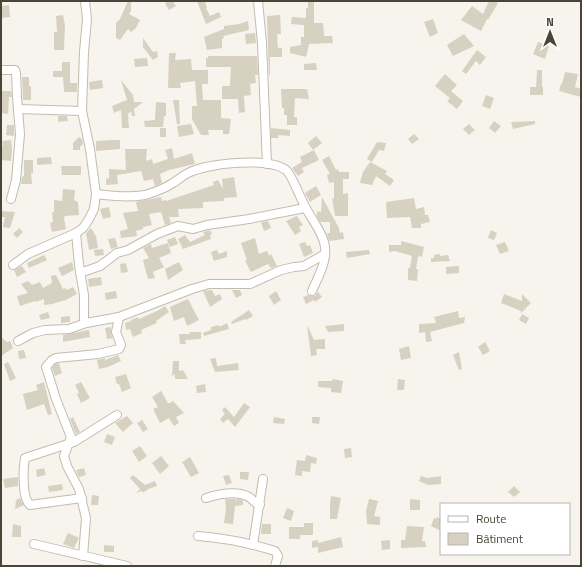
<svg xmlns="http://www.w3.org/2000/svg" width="582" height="567" viewBox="0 0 582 567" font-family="'Titillium Web',sans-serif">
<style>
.building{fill:#d7d1c1}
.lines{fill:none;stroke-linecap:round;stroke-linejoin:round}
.minor-casing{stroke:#c1bdae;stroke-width:10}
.minor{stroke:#fff;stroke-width:8}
</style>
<rect width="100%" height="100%" fill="#f6f4ec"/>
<g class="building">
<polygon points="128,1 131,1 131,11 129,14 140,20 136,28 131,32 128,29 120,40 116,38 116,23 120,19"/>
<polygon points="169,1 173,1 176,6 169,10 165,3"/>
<polygon points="197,1 205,1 207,8 206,8 210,16 219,12 221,17 206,24"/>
<polygon points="308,1 314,1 314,23 323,23 324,36 332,36 333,43 309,44 306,57 290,53 290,47 301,45 301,37 304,37 304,25 291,24 292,17 306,18 306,8 308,8"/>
<polygon points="489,1 495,1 498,3 488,20 487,19 481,31 461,20 472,6 483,14"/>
<polygon points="9,5 10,17 1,18 1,6"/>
<polygon points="63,15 65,25 64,50 54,50 54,32 57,32 56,16"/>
<polygon points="280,15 281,34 277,34 278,48 282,48 282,57 270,57 270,75 269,75 267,16"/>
<polygon points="433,19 438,33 430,37 424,22"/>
<polygon points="248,21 249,30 223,36 224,38 222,39 222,48 207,50 204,37 224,29 224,26 239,24"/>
<polygon points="255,33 256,43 246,44 245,34"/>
<polygon points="464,34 474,46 453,56 447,45"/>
<polygon points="143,38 153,52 157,51 158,57 153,60 143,47"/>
<polygon points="538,42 549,46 545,59 533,54"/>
<polygon points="477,50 486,57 480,65 476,61 466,74 462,71"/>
<polygon points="169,53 176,53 175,60 191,59 192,70 208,70 208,84 202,84 203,100 221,100 221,118 231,119 229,134 223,134 223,130 208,130 209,135 201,135 192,119 192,106 197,106 195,81 180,83 181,88 168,88"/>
<polygon points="208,56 257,56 258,75 255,75 256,83 250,84 251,95 244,96 245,112 239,113 238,99 222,99 222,86 230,86 231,67 206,67 206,58 208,58"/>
<polygon points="147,58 148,66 135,67 134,59"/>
<polygon points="62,62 70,62 70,83 77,83 77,92 64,92 63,77 53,77 53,71 62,71"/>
<polygon points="316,63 317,70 304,70 304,64"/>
<polygon points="537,70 542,70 542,87 543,87 543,95 530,95 530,87 536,87"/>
<polygon points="565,72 578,74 575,87 581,89 581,97 559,91 561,84 562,84"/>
<polygon points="445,74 457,85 451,91 463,101 457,109 447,101 450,98 435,86"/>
<polygon points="22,77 29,77 29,86 31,86 31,100 23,100"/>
<polygon points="102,80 103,88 90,90 89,82"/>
<polygon points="121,80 133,95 134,102 143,102 134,109 135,116 132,116 131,111 128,114 129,128 122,128 121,110 114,113 112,106 127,100"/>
<polygon points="281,89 307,89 309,99 295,98 294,117 297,117 297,125 287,125 287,115 284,115 284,108 282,108"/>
<polygon points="1,91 11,91 12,97 9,97 8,114 1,113 2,97 1,97"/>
<polygon points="486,95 494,98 490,109 482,106"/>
<polygon points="173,100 179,100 180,124 177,124"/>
<polygon points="156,102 166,103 166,116 164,116 163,127 145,127 144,121 155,120"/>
<polygon points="58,116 67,116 68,121 58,122"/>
<polygon points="494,121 501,126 495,133 489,128"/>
<polygon points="535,121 535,124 513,129 511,122"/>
<polygon points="191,124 194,134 179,137 177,126"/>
<polygon points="469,124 475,130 469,135 463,129"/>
<polygon points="7,125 14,125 14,136 6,135"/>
<rect x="160" y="128" width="6" height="9"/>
<polygon points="271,128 290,130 290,136 279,135 278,138 271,138"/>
<polygon points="414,134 419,139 412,144 408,139"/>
<polygon points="316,136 322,143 313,150 308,143"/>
<polygon points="79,137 82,139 83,144 80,147 80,150 73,150 73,143"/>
<polygon points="11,140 12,149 11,161 1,160 1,146 3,146 2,141"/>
<polygon points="112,140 120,140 120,149 96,151 96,141"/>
<polygon points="377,142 386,143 384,151 379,150 372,162 367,159"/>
<polygon points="172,148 174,159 192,153 195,164 169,170 160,174 162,183 155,186 153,179 144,181 141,171 117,175 118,184 106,185 106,179 109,178 109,169 126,170 125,149 147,149 146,161 152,159 153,164 168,159 165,150"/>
<polygon points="314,150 319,160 302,168 304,172 298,176 292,168 302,162 300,157"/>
<polygon points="329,156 336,170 338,169 339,172 349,172 349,179 343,179 343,194 348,193 348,216 335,216 332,198 334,199 334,182 329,183 327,175 330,174 322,160"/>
<polygon points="51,157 52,164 37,165 37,158"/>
<polygon points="24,160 33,160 33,173 31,173 32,184 21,184 22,177 24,176"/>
<polygon points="370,162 387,171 385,174 394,180 390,186 376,176 372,185 360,183 363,172"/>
<polygon points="61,166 81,166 81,175 62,175"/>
<polygon points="234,177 237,197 224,198 224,201 203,202 203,208 178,209 179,217 169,217 171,223 165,225 161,212 149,214 152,225 143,227 143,229 136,231 137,236 121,238 120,231 128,229 123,213 138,211 136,202 161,197 162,201 166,200 166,201 214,185 213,182 218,180 223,189 222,179"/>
<polygon points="316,186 321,195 310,202 305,193"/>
<polygon points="63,189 75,190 74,200 78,202 79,215 65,216 64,218 66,229 52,232 50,223 53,222 52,212 54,212 54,200 62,201"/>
<polygon points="322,197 339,228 340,233 343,232 344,239 329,241 327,233 330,233 330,222 320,222 317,216 317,211 321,212"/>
<polygon points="414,198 416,209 424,207 425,215 428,215 430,222 421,224 421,228 412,228 410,217 387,218 386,202"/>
<polygon points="109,207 111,217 103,219 100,209"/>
<polygon points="1,211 15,212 10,228 3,227 5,217 1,217"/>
<polygon points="297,216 303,225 299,227 301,231 295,235 286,221"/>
<polygon points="268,221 271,228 264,231 261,222"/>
<polygon points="19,228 23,232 17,238 13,234"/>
<polygon points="91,228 96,236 98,248 89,250 86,233"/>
<polygon points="210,230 212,234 210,235 211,239 183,249 178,239 185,235 190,242 205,235 203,232"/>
<polygon points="491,230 497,233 494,240 488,238"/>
<polygon points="175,237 178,244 170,247 167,240"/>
<polygon points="115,238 118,247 111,249 108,239"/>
<polygon points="255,238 259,254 267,251 269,256 271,254 277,266 271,268 268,264 251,272 245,261 247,260 241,243"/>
<polygon points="401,241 424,247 422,257 418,256 416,269 418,269 417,281 408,280 408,268 410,268 412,256 395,251 389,252 389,245 401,245"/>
<polygon points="305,242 307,246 310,245 313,253 304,257 299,244"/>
<polygon points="505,242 509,251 500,254 496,245"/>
<polygon points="168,243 171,253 159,258 164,267 153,272 155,278 148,279 143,260 149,258 143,248 151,244 152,248"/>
<polygon points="103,249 104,255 95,256 94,250"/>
<polygon points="217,250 219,254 227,251 227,257 214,261 211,252"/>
<polygon points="369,250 370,254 347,258 346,252"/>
<polygon points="440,254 440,256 448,255 450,261 431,262 431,258 434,258 434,255"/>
<polygon points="44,255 47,260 29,268 27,263"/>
<polygon points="72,262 74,270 62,276 58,268"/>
<polygon points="179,262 183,270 168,280 165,269"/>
<polygon points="126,263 128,272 121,273 120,264"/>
<polygon points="22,266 26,272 17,277 14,270"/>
<polygon points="459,266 459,273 446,274 446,267"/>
<polygon points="56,275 63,289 65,288 67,290 73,287 77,294 66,300 52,304 44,305 44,299 36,302 35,301 20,306 17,296 28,293 21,284 28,281 32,285 40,282 43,288 52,283 51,276"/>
<polygon points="101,277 102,285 89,287 88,279"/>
<polygon points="212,290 215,296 220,294 222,299 210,307 203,291"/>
<polygon points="232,290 240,290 242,295 236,298"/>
<polygon points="116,291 117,298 106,300 105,293"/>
<polygon points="276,291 281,300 274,305 269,296"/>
<polygon points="318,292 322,297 315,302 314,300 306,304 303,297 308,295 312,296 315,296"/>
<polygon points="504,294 522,301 522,294 531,303 521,313 521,311 501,303"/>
<polygon points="188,299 199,320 187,326 184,317 174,321 170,307"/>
<polygon points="165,306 169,312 156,321 157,323 141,330 142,333 133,337 130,329 126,330 125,323 131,321 131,320 138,317 139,319 157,311"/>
<polygon points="249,310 253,316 246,320 245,319 232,324 231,322"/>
<polygon points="458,311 459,318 465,317 464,323 430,332 432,341 426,342 425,332 419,333 419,324 436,323 434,317"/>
<polygon points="48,312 50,318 41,320 39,315"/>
<polygon points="522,314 529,318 526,324 519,320"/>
<polygon points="70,316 70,322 61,323 61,317"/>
<polygon points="227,323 229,329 204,336 203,333 211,330 211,327 219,325 219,327"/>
<polygon points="344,324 344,331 328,332 325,326"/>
<polygon points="307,325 314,340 325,339 325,349 316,349 317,355 311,356"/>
<polygon points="111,327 111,334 113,338 107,339 105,328"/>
<polygon points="89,330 90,337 63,342 63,335"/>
<polygon points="189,332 201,332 201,339 185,340 186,344 180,344 179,334 190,334"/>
<polygon points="1,337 7,342 10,341 13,348 1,356"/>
<polygon points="485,342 490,351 483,355 478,347"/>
<polygon points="409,346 411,358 401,360 399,349"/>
<polygon points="24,350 26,358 19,359 18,351"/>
<polygon points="459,352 462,369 459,370 453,355"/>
<polygon points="118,355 121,361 108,367 99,369 97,360 105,358 105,360"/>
<polygon points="216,358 217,366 238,363 239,370 215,372 210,359"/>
<polygon points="173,361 179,361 179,371 183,370 188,379 175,379 175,374 172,376"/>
<polygon points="8,362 16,378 10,381 4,364"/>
<polygon points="59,363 62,373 55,376 52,368 55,364"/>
<polygon points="126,374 131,388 122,392 119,384 117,384 115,377"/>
<polygon points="333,379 343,381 341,393 331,392 331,388 318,387 318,381 332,381"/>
<polygon points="398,379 405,380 404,390 397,390"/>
<polygon points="44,382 52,414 48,415 44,404 27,410 23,394 38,390 36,385"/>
<polygon points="81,382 90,398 81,403 77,394 79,393 75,385"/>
<polygon points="205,384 206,392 197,393 196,386"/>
<polygon points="161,391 168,403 170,403 173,401 184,413 176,417 179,423 174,426 169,418 160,423 153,409 158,407 152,397"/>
<polygon points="244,403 250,407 235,427 228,419 223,423 220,419 225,414 222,410 225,407 234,417"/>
<polygon points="127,416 133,423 123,432 115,423"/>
<polygon points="73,417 80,432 76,434 70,419"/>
<polygon points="274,417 285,419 284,424 273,423"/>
<polygon points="312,417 320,417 319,424 312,423"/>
<polygon points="142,420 148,429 143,432 137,423"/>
<polygon points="107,434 115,437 112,445 104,442"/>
<polygon points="140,446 147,456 139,462 132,451"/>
<polygon points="351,448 352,457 345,458 344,449"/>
<polygon points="306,455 317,458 316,464 311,463 310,472 302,471 302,476 295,475 297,460 305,461"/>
<polygon points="161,456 169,466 160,474 152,463"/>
<polygon points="190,457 199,473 191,477 182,462"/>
<polygon points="44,468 46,475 37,477 36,470"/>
<polygon points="84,468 86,475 79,477 76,470"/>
<polygon points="240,472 249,472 248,480 240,479"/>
<polygon points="133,475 145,485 155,481 157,486 148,489 143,493 142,491 136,493 140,489 130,478"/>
<polygon points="229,475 232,483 226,485 223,476"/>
<polygon points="421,476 427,478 441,476 441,484 428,485 419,481"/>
<polygon points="18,477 18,486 5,488 3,479"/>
<polygon points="62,484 63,490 49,492 48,486"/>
<polygon points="514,486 520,492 514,497 508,492"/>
<polygon points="92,495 99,496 98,505 91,505"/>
<polygon points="331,496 341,498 337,519 330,519 330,504"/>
<polygon points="20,498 24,505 15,509 16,500"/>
<polygon points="225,499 236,499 237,503 237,499 243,500 243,505 235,506 233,524 224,523 226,509"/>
<polygon points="369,499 378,501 374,516 380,517 380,525 367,524 366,511"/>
<polygon points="410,499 420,500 420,510 410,510"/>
<polygon points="287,508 294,511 291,521 283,518"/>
<polygon points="437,517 441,519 441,531 431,526 434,518 436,519"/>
<polygon points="304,523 313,523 313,535 300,535 300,539 289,539 289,527 304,527"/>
<polygon points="13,524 21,526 21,537 12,537"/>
<polygon points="262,524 271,524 271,534 261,534"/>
<polygon points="407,526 424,527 422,541 425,541 426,547 401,548 401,540 405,540"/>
<polygon points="68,533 79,538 74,548 63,544"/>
<polygon points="341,537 343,547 318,553 318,547 312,548 312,541 318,540 318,543"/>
<polygon points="390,540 390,549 382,550 381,541"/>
<polygon points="104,545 114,546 114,552 104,552"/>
</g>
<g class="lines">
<defs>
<g id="minor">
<polyline points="258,1 262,43 267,164"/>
<polyline points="1,70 15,70 16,73 17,97 20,134 16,180 11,199"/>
<polyline points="18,109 82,111"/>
<path d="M 96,194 C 112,196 129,198 145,195 C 155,192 164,189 173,183 C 178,180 182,176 188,173 C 207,163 268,157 286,170 C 293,176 301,201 307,210 C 313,221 321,231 324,242 C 329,259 318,277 312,291"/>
<polyline points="76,233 79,265 84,295 84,319 86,323"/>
<polyline points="13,265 28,254 76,233 83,228 89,219 94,209 96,194 90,149 82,111 84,52 87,19 85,1"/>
<polyline points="80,273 100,266 117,253 128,250 157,234 178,226 193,229 207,225 249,219 305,208"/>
<polyline points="18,341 33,333 45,330 69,329 86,323 119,317 192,289 209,284 250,284 281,270 294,267 304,266 325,254"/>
<path d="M 82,498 L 30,505 C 22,498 23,469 25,458 L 74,442 L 117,415"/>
<path d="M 206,498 C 219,494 236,490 249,497 C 253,500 255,503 260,505"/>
<path d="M 198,536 C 224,538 250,543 275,551 L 278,556 L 275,566"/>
<polyline points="34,544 127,566"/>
<polyline points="253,545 263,479"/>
<polyline points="83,556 86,518 79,489 67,466 64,456 71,437 56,399 46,367 52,360 56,358 98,354 119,349 121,345 116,332 119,317"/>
</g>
</defs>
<use href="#minor" class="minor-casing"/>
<use href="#minor" class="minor"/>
</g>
<rect width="582" height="567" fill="none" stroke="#4a4539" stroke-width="4"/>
<rect x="440" y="503" width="130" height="52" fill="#ffffff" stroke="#b7b5b0"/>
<rect x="448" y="516" width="20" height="6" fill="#ffffff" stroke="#b7b5b0"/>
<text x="476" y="523" font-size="12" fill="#4a4539">Route</text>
<rect x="448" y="533" width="20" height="12" fill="#d7d1c1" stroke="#b7b5b0"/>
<text x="476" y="543" font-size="12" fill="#4a4539">Bâtiment</text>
<g transform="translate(550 32)" stroke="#ffffff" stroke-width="3" paint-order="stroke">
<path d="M0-3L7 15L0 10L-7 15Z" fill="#4a4539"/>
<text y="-6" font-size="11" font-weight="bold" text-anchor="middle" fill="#4a4539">N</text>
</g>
</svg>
